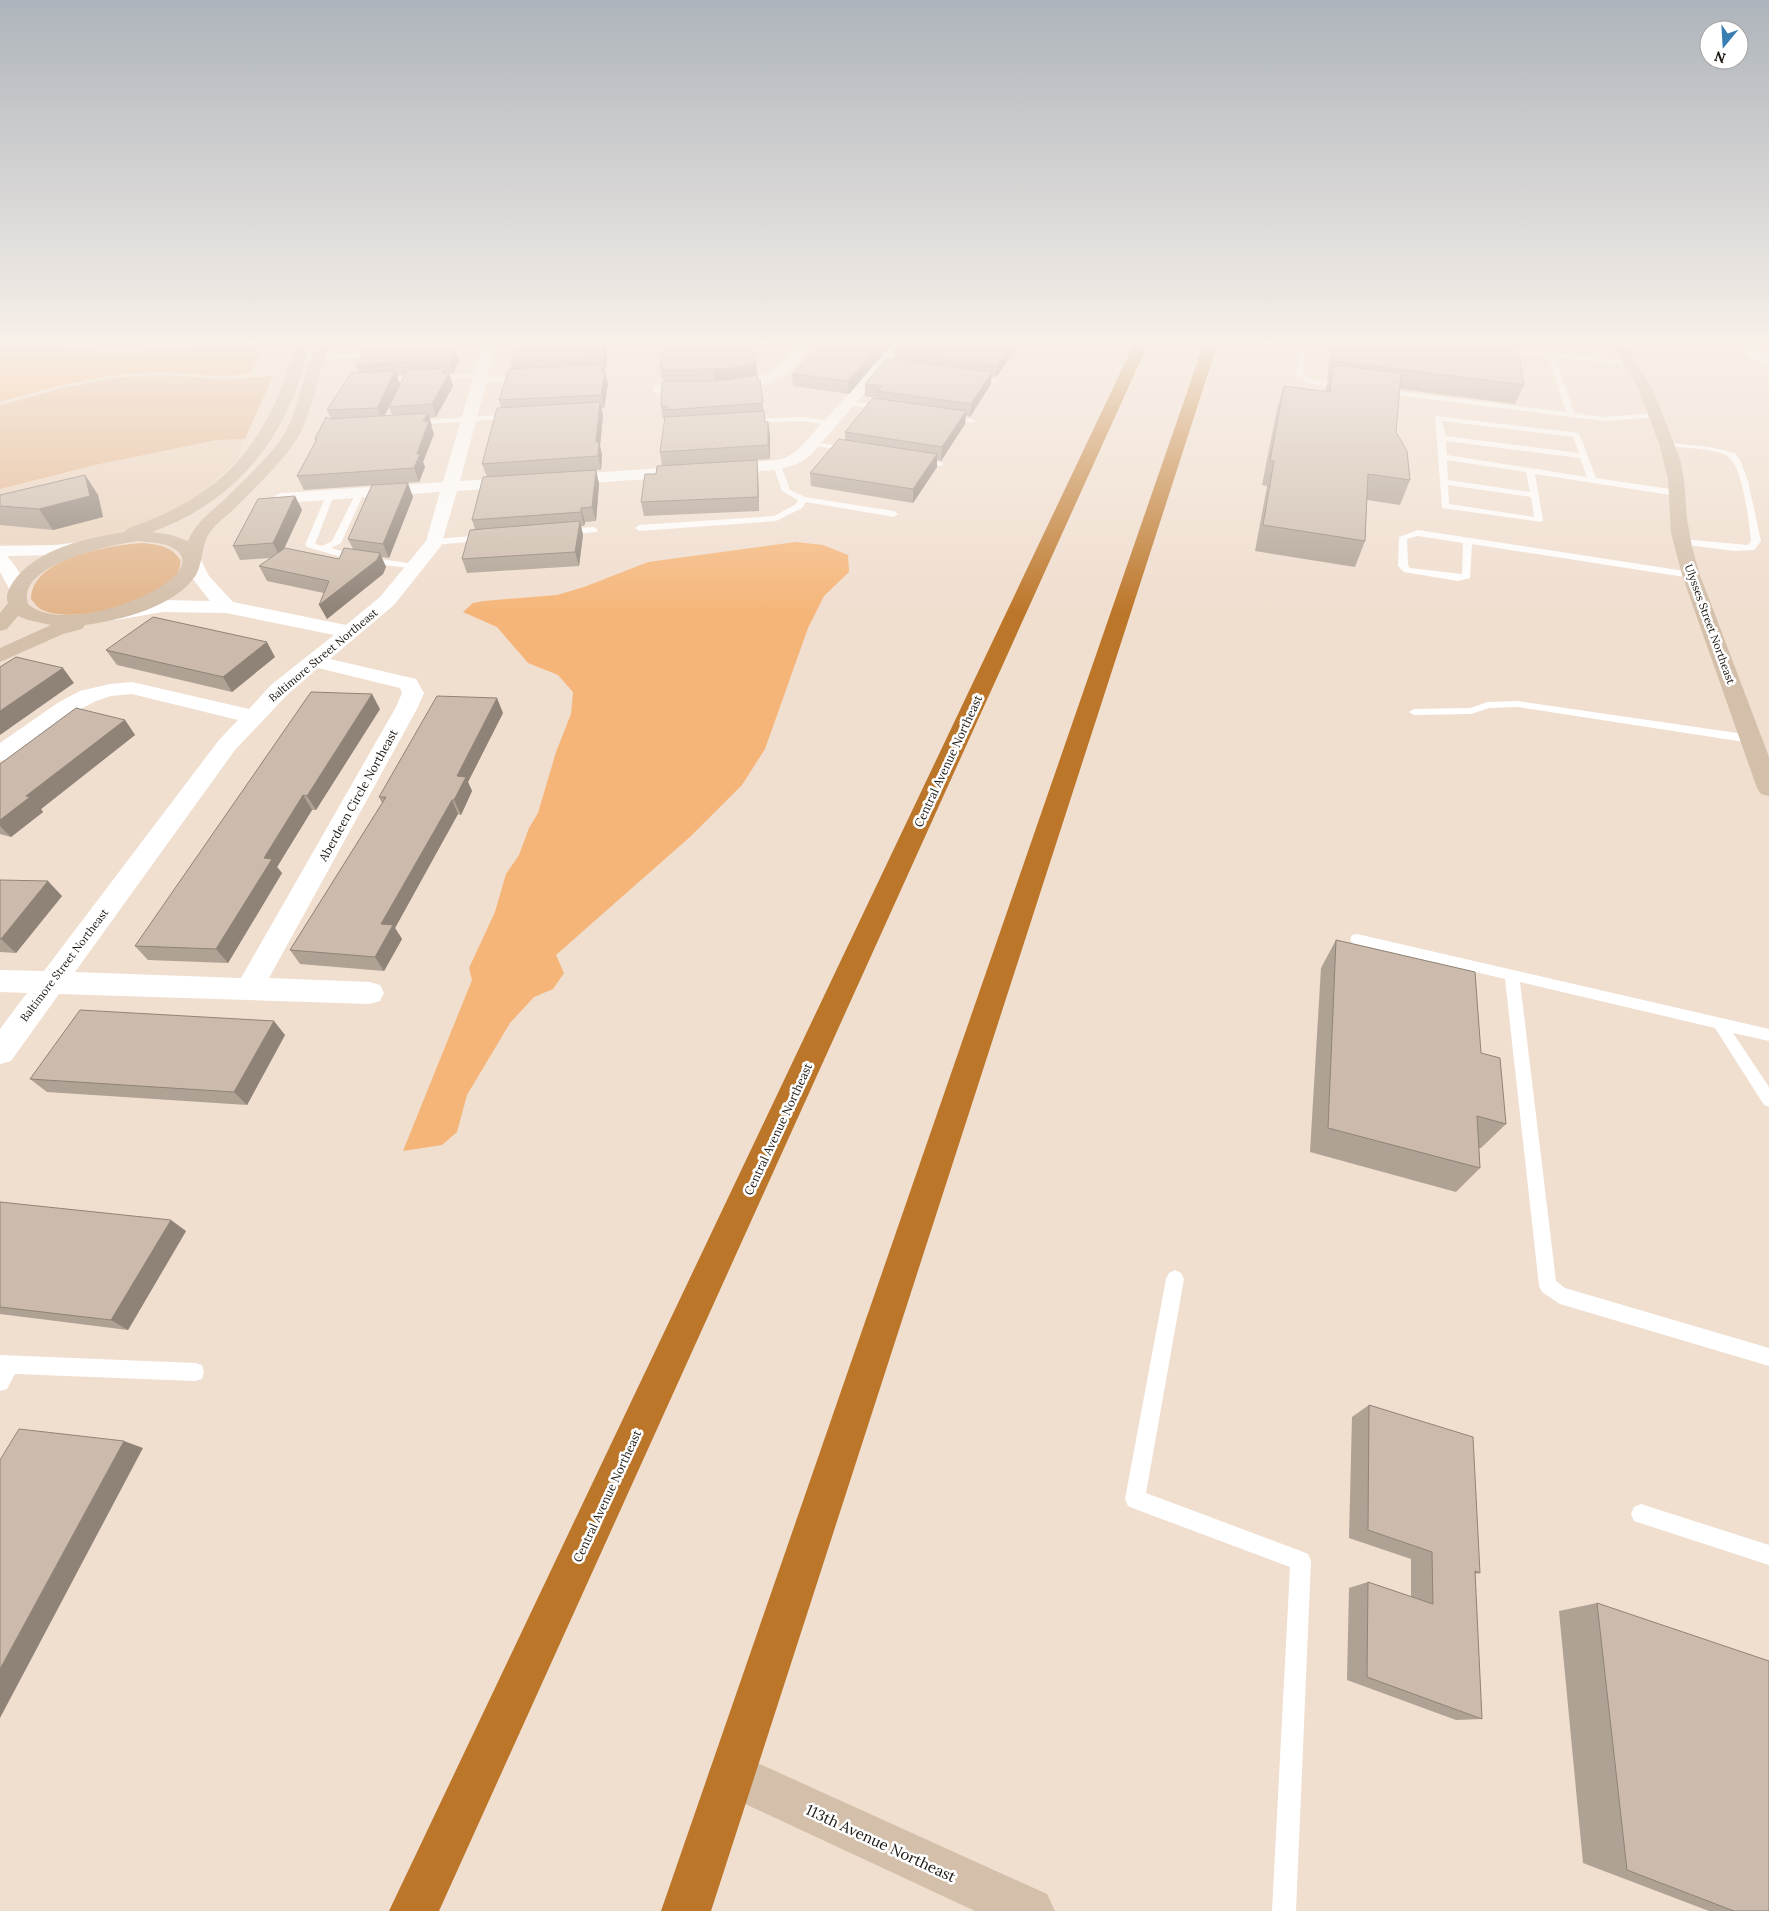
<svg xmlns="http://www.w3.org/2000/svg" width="1769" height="1911" viewBox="0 0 1769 1911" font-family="Lora,serif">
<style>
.built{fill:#ebd4be}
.green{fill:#e3b58b}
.water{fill:#f5b578}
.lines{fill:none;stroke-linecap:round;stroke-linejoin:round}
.lane{fill:#fff;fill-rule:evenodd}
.street{fill:#fff;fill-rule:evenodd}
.secondary{fill:#d3bfaa;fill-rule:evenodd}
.highway{fill:#bc7629;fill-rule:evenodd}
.wall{fill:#afa194;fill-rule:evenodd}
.shaded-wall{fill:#8f8378}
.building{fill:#ccbbac;stroke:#8f8378}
.labels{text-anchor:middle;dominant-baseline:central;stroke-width:5;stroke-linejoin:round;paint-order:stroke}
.far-street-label{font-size:11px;fill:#1b150f;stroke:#fff}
.street-label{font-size:12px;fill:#1b150f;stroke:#fff}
.near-street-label{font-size:15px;fill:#1b150f;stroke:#fff}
</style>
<rect width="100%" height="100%" fill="#f0decf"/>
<polygon class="built" points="245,439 236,461 191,504 139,528 101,539 60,546 26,546 0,544 0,489 95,465 217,440"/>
<g class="green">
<polygon points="181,376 223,380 273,376 245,439 217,440 95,465 0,489 0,405 62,388 120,377"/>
<path d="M 143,543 C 159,545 172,546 181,561 C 180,564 180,569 178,572 C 163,603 68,627 39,608 C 36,606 34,602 31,599 C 32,557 111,545 143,543 Z"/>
</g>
<g class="water">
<path d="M 0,346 L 58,346 L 104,352 L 169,350 L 199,346 L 268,346 L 262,351 L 250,373 C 218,380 187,371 155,372 C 101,374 52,387 0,402 Z"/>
<polygon points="796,542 823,545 848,555 849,572 824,596 808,628 765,749 742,785 691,836 556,955 564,973 553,989 534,997 510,1023 467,1095 457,1132 442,1145 403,1151 472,980 469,968 495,912 506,874 519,855 529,828 538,813 556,752 571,714 573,692 558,675 528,663 497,627 463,612 473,603 484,601 557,595 584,587 648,562"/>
</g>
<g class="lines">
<g class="lane">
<polygon points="460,346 492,346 489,348 297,361 294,359 297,357"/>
<polygon points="1006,346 1024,346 1024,347 1021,349"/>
<polygon points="1300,346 1306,346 1303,374 1313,380 1347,385 1347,389 1311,384 1296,377"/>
<polygon points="1472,346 1493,346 1635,362 1636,363 1633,365 1555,357 1574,413 1604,417 1655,413 1659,415 1655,417 1604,421 1380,393 1376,391 1380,389 1566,412 1548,356 1475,348"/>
<polygon points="481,373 484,373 484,377 380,383 376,381 380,379"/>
<polygon points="524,375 528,377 527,379 480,382 476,380 480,378"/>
<path d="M 970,376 L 995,379 L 999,381 C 992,385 976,382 969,378 Z"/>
<polygon points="846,401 885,406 889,408 885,410 849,405 845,403"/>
<polygon points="512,414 516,416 515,418 414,425 410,423 414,421"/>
<polygon points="946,415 972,419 976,421 972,423 949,419 946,419"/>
<path d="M 1435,416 L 1579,433 L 1596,478 L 1677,490 L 1681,493 L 1677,496 L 1535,474 L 1543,520 L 1542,522 L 1442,508 ZM 1442,421 L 1573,437 L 1579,453 L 1446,436 ZM 1446,441 L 1580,458 L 1587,477 L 1447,455 ZM 1447,460 L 1526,472 L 1530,492 L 1448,480 ZM 1448,485 L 1531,497 L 1534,517 L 1449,504 Z"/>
<polygon points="802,417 832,421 836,423 832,425 802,421 745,423 741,421 745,419"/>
<polygon points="811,442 850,447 854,449 850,451 814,446 810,444"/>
<path d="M 1663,442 L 1710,447 L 1735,453 L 1740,460 L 1748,481 L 1761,541 L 1754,550 L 1735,551 L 1679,544 L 1679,540 L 1682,539 L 1748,545 L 1751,541 C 1749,523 1743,465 1727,456 C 1713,448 1683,448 1666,446 L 1663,446 Z"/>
<polygon points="915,458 940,462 944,464 940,466 918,462 915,462"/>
<polygon points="774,463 781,465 790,490 805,497 894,511 898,514 894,517 806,502 802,508 776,521 639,531 635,528 639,525 774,516 796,504 798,500 782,491 773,465"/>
<polygon points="360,490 364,493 341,543 331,548 359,556 415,564 418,565 418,569 358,562 307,547 305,545 327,493 334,495 315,544 322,546 332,541 356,493"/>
<polygon points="594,527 598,530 597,532 563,535 559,532 563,529"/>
<path d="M 1418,530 L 1691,572 L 1696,575 L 1691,578 L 1472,544 L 1470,578 L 1458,581 L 1404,572 L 1398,566 L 1399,537 ZM 1418,536 L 1463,543 L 1462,574 L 1410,568 L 1408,565 L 1407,539 Z"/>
<polygon points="484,535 488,538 487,540 435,545 430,542 435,539"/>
<polygon points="1518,701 1751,735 1757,739 1751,743 1518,707 1489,708 1471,714 1414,715 1409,712 1414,709 1470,708 1488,702"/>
<polygon points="1357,934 1769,1029 1769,1041 1733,1033 1769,1087 1769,1107 1764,1105 1715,1028 1520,982 1556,1281 1565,1288 1769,1348 1769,1366 1560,1304 1542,1292 1539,1286 1505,979 1352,943 1350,939 1352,935"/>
<polygon points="1175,1270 1181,1273 1184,1279 1146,1493 1301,1551 1308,1554 1311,1561 1296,1911 1272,1911 1290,1567 1135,1509 1128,1506 1125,1499 1166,1279 1169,1273"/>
<polygon points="0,1355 195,1363 202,1365 204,1372 202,1379 195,1381 15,1374 7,1389 0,1391"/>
<polygon points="1641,1504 1769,1545 1769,1565 1634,1521 1631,1514 1634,1507"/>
</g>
<g class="street">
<path d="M 482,346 L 496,346 L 460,481 L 518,477 L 524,478 L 526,482 L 524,486 L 518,487 L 457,491 L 441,546 L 394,605 L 330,659 L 416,679 L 424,693 L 418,707 L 269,978 L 370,982 L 380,985 L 384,993 L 380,1001 L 370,1004 L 59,994 L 11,1061 L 0,1064 L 0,1029 L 27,993 L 0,992 L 0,970 L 44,971 L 219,740 L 238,720 L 132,694 L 111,696 L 96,701 L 75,712 L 8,759 L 0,761 L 0,743 L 59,702 L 80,691 L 110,684 L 132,682 L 249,709 L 271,685 L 334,635 L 226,613 L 163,612 L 116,620 L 109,618 L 106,614 L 109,610 L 116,608 L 163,600 L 210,601 L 192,578 L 184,562 L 186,558 L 193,556 L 200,558 L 209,576 L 233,602 L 346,625 L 380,597 L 426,541 L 440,492 L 283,503 L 277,502 L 274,498 L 277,494 L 283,493 L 443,482 ZM 318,668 L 400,688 L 402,693 L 396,707 L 241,978 L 75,972 L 235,750 L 287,695 Z"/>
<path d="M 794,346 L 808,346 C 784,401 708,391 659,393 L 654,392 L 652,389 L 654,386 L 659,385 C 701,383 773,392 794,346 Z"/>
<polygon points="891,346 905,346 810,456 797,464 777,470 561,485 555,484 553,480 555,476 561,475 776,460 785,458 798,450"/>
<polygon points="1746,346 1761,346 1757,350 1769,356 1769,365 1751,359 1742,350"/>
<polygon points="86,541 92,542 95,546 92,550 56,555 7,556 16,567 28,588 25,592 18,594 11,592 0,572 0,546 56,545"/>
</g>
<g class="secondary">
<path d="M 297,346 L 311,346 C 302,363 300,382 292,400 C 263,466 219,507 152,532 L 171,535 L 188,541 C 195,524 209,513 223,501 C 242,482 262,464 279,442 C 300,414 300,376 317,346 L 331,346 C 315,377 314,415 293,445 C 276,468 255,488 234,509 C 226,516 216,524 210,532 C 201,545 203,563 196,575 C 175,607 121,620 85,625 L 82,629 L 63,634 L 0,662 L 0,648 L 51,625 L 28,620 L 18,616 L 7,629 L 0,631 L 0,613 L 8,603 C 5,595 9,589 13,582 C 37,548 87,538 125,532 L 127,529 C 199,503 244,471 277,399 C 285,382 288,363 297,346 ZM 139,541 C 151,543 166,542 176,550 C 215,579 67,640 28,604 C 15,564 114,544 139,541 Z"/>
<polygon points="1613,346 1627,346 1652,388 1680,459 1684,479 1687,519 1692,547 1700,575 1769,757 1769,796 1761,794 1757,788 1682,575 1671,533 1668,479 1659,443 1638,388"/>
<polygon points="731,1751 1047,1894 1055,1911 975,1911 715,1790 708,1774 715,1758"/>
</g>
<g class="highway">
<polygon points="1133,346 1147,346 439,1911 389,1911"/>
<polygon points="1203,346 1217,346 711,1911 661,1911"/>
</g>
</g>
<g class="wall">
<polygon points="570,346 605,346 607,356 606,369 603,369 604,372 605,372 608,384 604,408 601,408 603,415 600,446 602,455 601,470 596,470 599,484 596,521 585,522 584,526 581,526 583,535 579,566 467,573 462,559 475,529 472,520 487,477 482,464 501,408 499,400 513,369 511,362"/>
<polygon points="662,346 757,374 751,376 758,380 760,380 765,422 770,435 770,459 662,466 660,452 665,419 663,419 661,406 664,382 664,379 662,380 660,367"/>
<polygon points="890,346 849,394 793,386 792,374"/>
<polygon points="897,346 1015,346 1015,350 996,377 992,377 991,384 970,417 966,416 965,424 941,461 937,460 937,467 913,503 811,486 810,473 845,440 845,432 878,398 865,396 865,384 893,358 893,351"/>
<polygon points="1331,346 1517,346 1524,385 1515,404 1400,389 1396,432 1410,480 1400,505 1367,500 1365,541 1355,567 1255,551 1267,486 1262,485 1277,409 1284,386 1325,391 1328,380 1327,380"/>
<path d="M 455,349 L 459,362 L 453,373 L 449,373 L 453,386 L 436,417 L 429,418 L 434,434 L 423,462 L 425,467 L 419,482 L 304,490 L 297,476 L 316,442 L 315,439 L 331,419 L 327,410 L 359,373 L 356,365 ZM 404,375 L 389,407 L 392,415 L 385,415 L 400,384 L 397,376 Z"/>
<polygon points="757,460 758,473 759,511 644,516 641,502 656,474"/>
<polygon points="85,475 98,495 103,517 53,530 0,525 0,495"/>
<polygon points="295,496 302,510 284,549 339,559 353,549 348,539 413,497 389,558 381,557 386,567 383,574 327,619 324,593 267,581 259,566 271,558 240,560 233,546"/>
<polygon points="106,650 275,657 232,692 117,665"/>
<polygon points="380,709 316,810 312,810 277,867 282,873 228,963 148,960 135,946"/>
<polygon points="503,713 468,782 472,791 461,815 458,814 395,928 402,939 384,971 300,964 290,950 382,803 379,797"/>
<polygon points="125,720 135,735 41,809 43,812 11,837 0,834 0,764"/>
<polygon points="0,880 62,896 16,953 0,952"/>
<polygon points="1336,940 1481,1053 1506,1124 1481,1148 1479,1148 1480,1168 1456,1192 1310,1152 1321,968"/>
<polygon points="285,1035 247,1105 47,1092 30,1079"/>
<polygon points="0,1202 186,1231 128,1330 0,1314"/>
<polygon points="1369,1405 1480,1573 1475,1574 1482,1719 1456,1720 1347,1680 1349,1588 1368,1582 1411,1597 1411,1559 1349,1538 1352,1417"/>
<polygon points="1597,1603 1769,1911 1709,1911 1583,1863 1559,1611"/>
</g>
<g class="shaded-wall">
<polygon points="604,346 607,356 606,369 603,357"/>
<polygon points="879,346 890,346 849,394 848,381"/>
<polygon points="1010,346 1015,346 1015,350 996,377 997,365"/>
<polygon points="455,349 459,362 453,373 449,360"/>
<polygon points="756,362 757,374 734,380 715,382 713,369"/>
<polygon points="602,364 605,375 605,372 608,384 604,408 601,395"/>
<polygon points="444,368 447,377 449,373 453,386 436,417 432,404 442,373"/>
<polygon points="395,371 400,384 382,421 377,408"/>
<polygon points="992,372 991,384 970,417 971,404"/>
<polygon points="600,402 603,415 600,446 602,455 601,470 598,456 596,442"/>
<polygon points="966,411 965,424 941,461 942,447"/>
<polygon points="428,413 432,426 431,427 434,434 423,462 425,467 419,482 414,468 423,421"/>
<polygon points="768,422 770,435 770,459 768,445"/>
<polygon points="937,454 937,467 913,503 913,489"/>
<polygon points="757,460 758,473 759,511 758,497"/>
<polygon points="596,470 599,484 596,521 592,507"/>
<polygon points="85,475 98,495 103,517 53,530 39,509"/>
<polygon points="408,483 413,497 389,558 383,544"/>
<polygon points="295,496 302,510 280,557 273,543"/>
<polygon points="581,508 585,522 584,526 581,512"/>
<polygon points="580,521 583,535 579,566 575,552"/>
<polygon points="380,553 386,567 383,574 327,619 319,605"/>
<polygon points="267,642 275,657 232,692 223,677"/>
<polygon points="63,668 74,683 0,735 0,711"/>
<polygon points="372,694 380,709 316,810 307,796"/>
<polygon points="497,698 503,713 468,782 472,791 461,815 454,800 457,776"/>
<polygon points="125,720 135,735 41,809 43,812 11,837 0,826 0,820 26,796"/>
<polygon points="303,795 312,810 277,867 282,873 228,963 216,949 264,858"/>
<polygon points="452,800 458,814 395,928 402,939 384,971 375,957 381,924"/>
<polygon points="48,881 62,896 16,953 1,939"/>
<polygon points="274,1021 285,1035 247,1105 234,1092"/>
<polygon points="171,1220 186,1231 128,1330 111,1320"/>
<polygon points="124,1441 143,1448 0,1718 0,1669"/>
</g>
<g class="building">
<polygon points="570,346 604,346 603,357 511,362 515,349"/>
<polygon points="662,346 754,346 756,362 733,368 713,369 662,370 663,367 660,367"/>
<polygon points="820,346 879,346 848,381 792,374"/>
<polygon points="897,346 1010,346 997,365 893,351"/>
<polygon points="1335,346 1517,346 1524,385 1333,361"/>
<polygon points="455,349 449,360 356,365 364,351"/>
<polygon points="887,358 992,372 971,404 878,391 882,386 865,384"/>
<polygon points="602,364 602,372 605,372 601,395 499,400 509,369"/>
<polygon points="1333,365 1401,373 1396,432 1407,451 1410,480 1368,474 1365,541 1263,525 1274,461 1270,461 1284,386 1330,392"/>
<polygon points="444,368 442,373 449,373 432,404 389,407 407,370"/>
<polygon points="395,371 377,408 327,410 351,373"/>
<polygon points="757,375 758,380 760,380 763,403 666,410 667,406 661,406 662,382 720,381"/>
<polygon points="873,398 966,411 942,447 845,432"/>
<polygon points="600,402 596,442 599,442 598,456 482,464 497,408"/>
<polygon points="764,411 765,422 768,422 768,445 660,452 665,417"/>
<polygon points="428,413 423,421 429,421 417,454 420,454 414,468 297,476 317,439 315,439 326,417 330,419"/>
<polygon points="839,439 937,454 913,489 810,473"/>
<polygon points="757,460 758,497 641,502 645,474 656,474 657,466"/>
<polygon points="596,470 592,507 581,508 581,512 472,520 483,477"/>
<polygon points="85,475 90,496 39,509 0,506 0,495"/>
<polygon points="408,483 383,544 348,539 372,485"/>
<polygon points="295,496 273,543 233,546 258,499"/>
<polygon points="580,521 575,552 462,559 470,530"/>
<polygon points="285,548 339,559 344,548 380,553 377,560 319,605 329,581 259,566"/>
<polygon points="153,617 267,642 223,677 106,650"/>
<polygon points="16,657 63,668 0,711 0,667"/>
<polygon points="311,692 372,694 307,796 303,795 264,858 272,859 216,949 135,946"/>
<polygon points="437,696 497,698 457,776 466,777 454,800 452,800 381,924 393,925 375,957 290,950 386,797 379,797"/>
<polygon points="76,708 125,720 26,796 30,797 0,820 0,764"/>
<polygon points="0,880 48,881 1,939 0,939"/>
<polygon points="1336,940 1475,972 1481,1053 1500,1058 1506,1124 1477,1116 1480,1168 1328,1128"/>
<polygon points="80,1010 274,1021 234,1092 30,1079"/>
<polygon points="0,1202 171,1220 111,1320 0,1307"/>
<polygon points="1369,1405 1473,1437 1480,1573 1475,1571 1482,1719 1367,1677 1368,1582 1433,1604 1432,1552 1368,1530"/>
<polygon points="19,1429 124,1441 0,1669 0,1460"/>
<polygon points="1597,1603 1769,1661 1769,1911 1734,1911 1627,1870"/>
</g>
<linearGradient id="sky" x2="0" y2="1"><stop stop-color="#adb4bb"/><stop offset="0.56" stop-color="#f8f0e9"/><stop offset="1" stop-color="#f8f0e9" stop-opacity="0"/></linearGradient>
<rect width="1769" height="613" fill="url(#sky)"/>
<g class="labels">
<g class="far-street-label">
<text transform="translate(1710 624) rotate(70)">Ulysses Street Northeast</text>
<text transform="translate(323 655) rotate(-40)">Baltimore Street Northeast</text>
<text transform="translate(64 965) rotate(-53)">Baltimore Street Northeast</text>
</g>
<g class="street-label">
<text transform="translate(948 761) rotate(-65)">Central Avenue Northeast</text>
<text transform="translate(358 795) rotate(-61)">Aberdeen Circle Northeast</text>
<text transform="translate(778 1129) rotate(-65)">Central Avenue Northeast</text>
<text transform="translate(607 1496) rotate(-65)">Central Avenue Northeast</text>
</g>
<g class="near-street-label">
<text transform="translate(881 1843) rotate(25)">113th Avenue Northeast</text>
</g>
</g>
<g transform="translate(1724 45) rotate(198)"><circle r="24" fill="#ffffff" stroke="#a4a19f"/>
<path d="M0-4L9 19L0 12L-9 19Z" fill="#377db2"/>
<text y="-8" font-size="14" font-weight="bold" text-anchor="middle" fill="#1b150f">N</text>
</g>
</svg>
